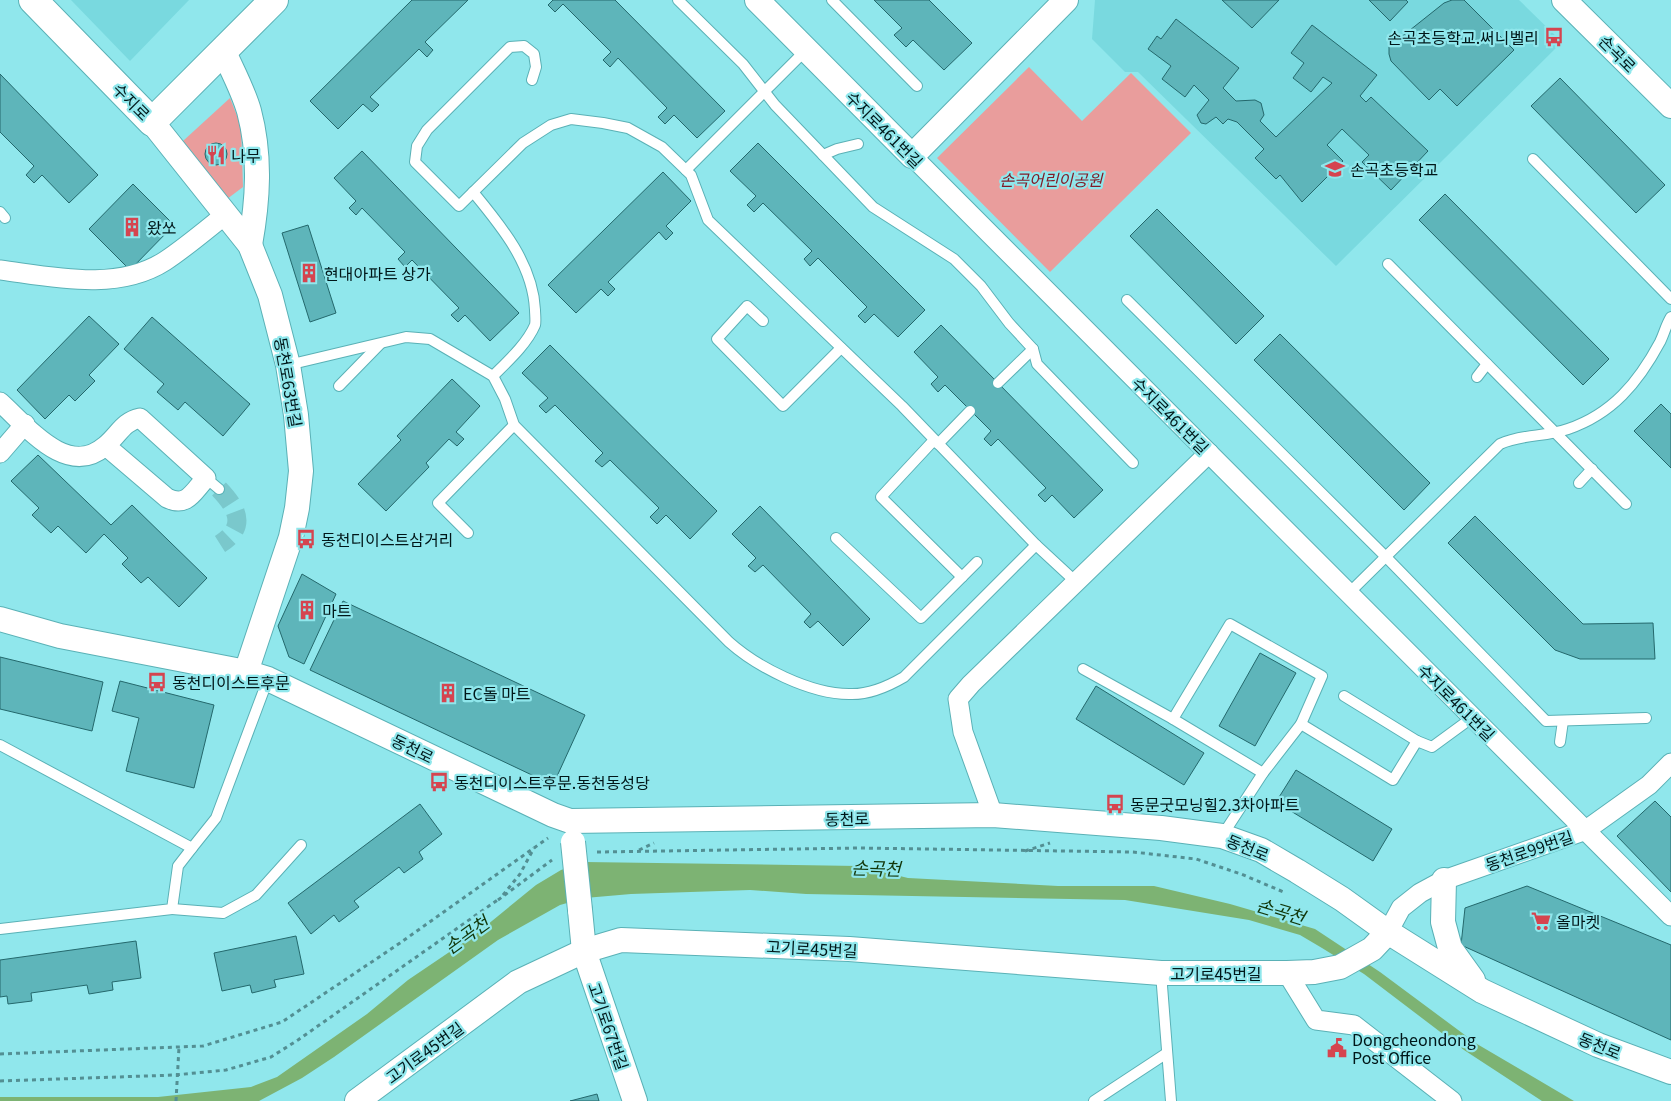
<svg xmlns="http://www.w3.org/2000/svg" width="1671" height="1101" viewBox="0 0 1671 1101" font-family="Georgia,'Noto Sans KR',serif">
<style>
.built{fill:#79d9df}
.green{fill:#e99d9c}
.water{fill:#7db373}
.building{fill:#5eb5ba;stroke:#24686c}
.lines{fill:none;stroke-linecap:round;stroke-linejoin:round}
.minor-tunnel{stroke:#7ac8cc;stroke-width:19;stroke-dasharray:19 9;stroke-linecap:butt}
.service-casing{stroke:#5ab1b6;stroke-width:12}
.minor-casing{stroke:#5ab1b6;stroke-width:21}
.tertiary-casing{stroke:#5ab1b6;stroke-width:26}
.secondary-casing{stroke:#5ab1b6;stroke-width:30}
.path{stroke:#538f93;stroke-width:3;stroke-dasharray:4 4;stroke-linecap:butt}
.service{stroke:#fff;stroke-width:10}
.minor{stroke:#fff;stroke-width:19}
.tertiary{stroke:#fff;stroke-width:24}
.secondary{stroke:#fff;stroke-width:28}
.tertiary-bridge-casing{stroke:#5ab1b6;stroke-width:26;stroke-linecap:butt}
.path-bridge{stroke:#538f93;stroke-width:3;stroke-dasharray:4 4;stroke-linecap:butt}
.tertiary-bridge{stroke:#fff;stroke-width:24}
.labels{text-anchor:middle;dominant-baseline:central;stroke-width:4.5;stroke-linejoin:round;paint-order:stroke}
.poi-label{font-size:16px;fill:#001719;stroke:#90e7ec;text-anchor:start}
.street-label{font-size:16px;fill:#001719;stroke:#90e7ec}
.park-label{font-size:16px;font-style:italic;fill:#821b26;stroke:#90e7ec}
.water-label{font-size:18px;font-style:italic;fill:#113609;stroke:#90e7ec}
</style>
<rect width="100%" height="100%" fill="#90e7ec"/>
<g class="built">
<polygon points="71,0 189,0 130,61"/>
<polygon points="1095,0 1519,0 1562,42 1336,266 1138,72 1125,72 1092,39"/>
</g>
<g class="green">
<polygon points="1029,67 1082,121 1131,73 1191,133 1050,272 937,158"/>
<polygon points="230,98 241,126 243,187 227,199 183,141"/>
</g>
<polygon class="water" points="585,862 858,866 908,878 1058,886 1154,886 1230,904 1315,929 1380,972 1477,1044 1574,1101 1542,1101 1464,1050 1364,974 1322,948 1300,935 1249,920 1125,900 806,894 750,890 631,894 585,898 560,905 498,940 334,1057 302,1078 259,1101 0,1101 0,1097 158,1097 251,1087 277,1077 367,1014 408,980 476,934 536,885 561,870"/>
<g class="building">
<polygon points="412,0 468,0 425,42 433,50 427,57 419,49 370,97 379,105 372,112 363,104 338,129 310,101"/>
<polygon points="553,0 615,0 725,111 697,138 674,115 665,124 658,117 667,108 618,58 610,67 603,60 611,52 563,4 555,12 548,5"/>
<polygon points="874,0 929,0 972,43 944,70 913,40 906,47 894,35 902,28"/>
<polygon points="1222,0 1279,0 1252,28"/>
<polygon points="1369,0 1406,0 1408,2 1390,21"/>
<polygon points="1452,0 1464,0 1514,50 1457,106 1440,89 1429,100 1391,61 1389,54 1389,46 1397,34 1400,38 1444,3"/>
<polygon points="1176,19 1239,68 1223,88 1236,101 1255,100 1261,103 1264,115 1260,121 1276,137 1332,83 1323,77 1311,92 1293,78 1304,63 1291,53 1312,25 1377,75 1360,96 1366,102 1371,97 1428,151 1391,190 1362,162 1369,155 1342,129 1327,145 1343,161 1302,202 1280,175 1276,179 1255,158 1264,149 1237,122 1228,119 1223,124 1216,117 1206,124 1201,123 1197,115 1209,100 1194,85 1185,97 1162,79 1171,66 1148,49 1157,36 1161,39"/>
<polygon points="0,74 98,175 69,203 42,175 34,183 26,175 34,166 0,132"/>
<polygon points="1560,78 1665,185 1636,213 1531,106"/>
<polygon points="758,143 925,310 898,337 874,314 865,323 858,316 867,307 818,258 810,266 804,259 812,251 763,203 754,212 747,205 756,196 730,171"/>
<circle cx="216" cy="154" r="11"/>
<polygon points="362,151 519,313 490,341 465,315 458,322 451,315 459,308 412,260 405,267 398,259 405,252 362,208 356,215 349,208 356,201 334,178"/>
<polygon points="663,172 691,201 666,226 673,233 666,240 659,232 608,282 615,289 608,296 601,289 576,313 548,285"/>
<polygon points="133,184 174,225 130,270 89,229"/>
<polygon points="1445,194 1609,359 1583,385 1419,220"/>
<polygon points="1157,209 1264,316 1236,344 1130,236"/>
<polygon points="308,225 336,313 310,322 282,233"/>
<polygon points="89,316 119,344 89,375 95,381 75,401 69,395 45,419 17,390"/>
<polygon points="152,317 250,404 223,436 185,402 178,410 157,392 164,384 124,349"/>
<polygon points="941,325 1103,490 1074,518 1052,495 1045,502 1038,495 1046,488 998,439 991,446 984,439 991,431 945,385 938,392 931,384 938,377 914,352"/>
<polygon points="1280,334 1430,483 1404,510 1254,360"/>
<polygon points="550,345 717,511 690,539 666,515 657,524 650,517 659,508 610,460 602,467 595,461 603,453 555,405 546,413 539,406 548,398 522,373"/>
<polygon points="452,379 480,406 456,432 464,439 457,446 449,439 426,463 429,467 386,511 358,484 401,440 397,436"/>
<polygon points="1661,404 1671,414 1671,468 1634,431"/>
<polygon points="38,455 111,525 132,505 207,578 179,607 148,577 141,583 122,564 128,558 104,534 86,553 58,526 51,533 32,515 39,508 11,481"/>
<polygon points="760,506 870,619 843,646 818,621 810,628 804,622 811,614 763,565 755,572 748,566 756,558 732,534"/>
<polygon points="1475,516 1583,624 1653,623 1655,659 1580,659 1555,650 1448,543"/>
<polygon points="302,574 336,594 304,664 289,657 278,626"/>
<polygon points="343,601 585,715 553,785 310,670"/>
<polygon points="1260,653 1296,673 1255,746 1219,726"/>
<polygon points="0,657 103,682 92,731 0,709"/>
<polygon points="120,681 214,705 194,788 126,771 139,718 112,711"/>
<polygon points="1096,686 1204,753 1184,785 1076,719"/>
<polygon points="1296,770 1392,829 1373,861 1276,802"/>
<polygon points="1655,801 1671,817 1671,892 1617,836"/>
<polygon points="420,804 442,834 419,852 423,859 404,873 399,867 354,901 359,907 339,922 334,915 311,934 288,903"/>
<polygon points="1527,886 1671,945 1671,1040 1461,945 1465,908"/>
<polygon points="296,936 304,974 274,980 276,987 252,993 250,985 222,991 214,953"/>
<polygon points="136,941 141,978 112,982 113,990 89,994 87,985 31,993 32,1001 8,1004 7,996 0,997 0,960"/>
<polygon points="597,1094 599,1101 570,1101"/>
</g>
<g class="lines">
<path class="minor-tunnel" d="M 219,489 C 238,509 247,527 220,544"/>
<defs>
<g id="service">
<polyline points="678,0 743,64 775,105 873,207 954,259 981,286 1009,323 1033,349 1037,364 1133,463"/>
<polyline points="832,0 917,86"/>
<polyline points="532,80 536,67 534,54 524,46 510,47 427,130 417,146 415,162 459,206 523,143 551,125 571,119 603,123 628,128 662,147 691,175 708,220 902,406 1036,545 1076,582"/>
<polyline points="823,155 837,149 858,144"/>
<polyline points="1533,159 1671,299"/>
<polyline points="686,170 806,50"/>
<path d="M 473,192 C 501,226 533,264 535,310 C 535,314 536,321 535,325 C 527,344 507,362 493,376"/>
<polyline points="0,212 5,218"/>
<polyline points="1388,264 1626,504"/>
<polyline points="1127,300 1386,557 1546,721 1646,718"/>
<polyline points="763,321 747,306 717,339 783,406 841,348"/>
<path d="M 288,365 L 406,337 L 430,339 L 493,376 L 505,399 L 514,425 L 729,642 C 757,667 810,694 849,694 C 869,695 887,687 904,677 L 1036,545"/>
<polyline points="1477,377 1487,364"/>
<polyline points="998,383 1033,349"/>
<polyline points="339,386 380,344"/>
<polyline points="934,440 881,497 962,577"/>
<polyline points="938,444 970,411"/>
<polyline points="206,478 219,489"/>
<polyline points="1579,483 1592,469"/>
<polyline points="468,533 438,503 514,425"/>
<polyline points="836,538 921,618 977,562"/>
<path d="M 1349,593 L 1500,444 C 1522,434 1545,437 1568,429 C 1612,414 1638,383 1660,342 C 1664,334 1666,325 1671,317"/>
<polyline points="1083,669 1173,719"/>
<polyline points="1344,696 1417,741"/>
<polyline points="1560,742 1563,721"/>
<polyline points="0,745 192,848 216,818 268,679"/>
<polyline points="1263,773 1173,719 1230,624 1322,676 1301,724"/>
<polyline points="1222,836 1263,773 1301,724 1393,780 1417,741 1432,747 1473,717"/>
<polyline points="172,909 223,913 256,895 301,845"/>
<polyline points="0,929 172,909 178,866 192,848"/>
<polyline points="1161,973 1171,1101"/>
<polyline points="1094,1101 1167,1053"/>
</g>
<g id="minor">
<polyline points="912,156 1671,916"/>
<path d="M 0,270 C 53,277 117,292 165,261 C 186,247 206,230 226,214"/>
<path d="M 0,402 C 27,426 67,479 105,446 C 119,435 122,422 140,418 L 206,478 C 193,492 187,508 167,498 L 106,446"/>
<polyline points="0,453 25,424"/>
<polyline points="993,815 963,732 958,699 971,684 1209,453"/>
<polyline points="1388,932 1401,908 1420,893 1444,880 1586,830 1649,785 1671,763"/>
<polyline points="1287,973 1316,1020 1354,1025 1452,1101"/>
</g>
<g id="tertiary">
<polyline points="757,0 912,156 1066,0"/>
<polyline points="1564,0 1671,106"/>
<path d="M 223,50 C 232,70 243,90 249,111 C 261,156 258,200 250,245"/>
<polyline points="152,122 250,245 270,295 288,365 296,415 301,471 297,508 291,537 246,672"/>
<polyline points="0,619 60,636 246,672 268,679 553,815 570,821 993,815 1161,828 1222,836 1261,850 1297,871 1342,899 1388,932 1482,991 1598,1045 1671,1072"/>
<polyline points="1444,880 1443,922 1450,948 1473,980"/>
<polyline points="580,910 584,951 635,1101"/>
<polyline points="357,1101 518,982 584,951 621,940 849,949 1161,973 1287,973 1314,972 1340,967 1372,949 1388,932"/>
</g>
<polyline id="secondary" points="33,0 152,122 274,0"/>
</defs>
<use href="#service" class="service-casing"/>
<use href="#minor" class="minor-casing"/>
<use href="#tertiary" class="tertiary-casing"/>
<use href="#secondary" class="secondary-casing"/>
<g class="path">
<polyline points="639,850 654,843"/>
<polyline points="1025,851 1050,843"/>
<polyline points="597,852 859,848 1133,852 1196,859 1241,874 1286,893"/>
<polyline points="503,895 520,874 534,848"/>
<polyline points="498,900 552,860"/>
<polyline points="0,1054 203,1046 282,1022 400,943 548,838"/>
<polyline points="0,1081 175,1075 226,1070 271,1057 298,1040 499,899"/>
</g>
<use href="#service" class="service"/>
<use href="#minor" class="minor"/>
<use href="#tertiary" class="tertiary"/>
<use href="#secondary" class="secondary"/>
<defs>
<polyline id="tertiary-bridge" points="573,842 580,910"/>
</defs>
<use href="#tertiary-bridge" class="tertiary-bridge-casing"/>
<polyline class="path-bridge" points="176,1101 179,1047"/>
<use href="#tertiary-bridge" class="tertiary-bridge"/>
</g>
<defs>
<symbol id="bus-bare" viewBox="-9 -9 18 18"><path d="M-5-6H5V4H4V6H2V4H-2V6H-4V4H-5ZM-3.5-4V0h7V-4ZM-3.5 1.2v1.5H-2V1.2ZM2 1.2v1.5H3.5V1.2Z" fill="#d5444f" stroke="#90e7ec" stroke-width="2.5" paint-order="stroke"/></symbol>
<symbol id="restaurant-bare" viewBox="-9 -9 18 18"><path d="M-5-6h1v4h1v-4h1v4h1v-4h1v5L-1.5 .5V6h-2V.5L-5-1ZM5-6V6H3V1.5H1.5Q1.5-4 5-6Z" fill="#d5444f" stroke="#90e7ec" stroke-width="2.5" paint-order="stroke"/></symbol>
<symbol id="school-bare" viewBox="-9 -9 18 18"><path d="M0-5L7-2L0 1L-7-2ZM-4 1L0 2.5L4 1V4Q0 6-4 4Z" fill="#d5444f" stroke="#90e7ec" stroke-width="2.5" paint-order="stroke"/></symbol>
<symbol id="building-bare" viewBox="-9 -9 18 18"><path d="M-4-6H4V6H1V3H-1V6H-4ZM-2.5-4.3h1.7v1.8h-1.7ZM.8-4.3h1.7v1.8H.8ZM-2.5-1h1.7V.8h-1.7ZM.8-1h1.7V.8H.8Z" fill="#d5444f" stroke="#90e7ec" stroke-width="2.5" paint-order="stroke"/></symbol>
<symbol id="supermarket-bare" viewBox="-9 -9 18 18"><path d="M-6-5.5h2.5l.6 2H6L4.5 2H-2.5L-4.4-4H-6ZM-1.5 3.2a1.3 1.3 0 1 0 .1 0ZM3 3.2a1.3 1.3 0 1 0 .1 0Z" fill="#d5444f" stroke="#90e7ec" stroke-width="2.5" paint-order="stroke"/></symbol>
<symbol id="civic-bare" viewBox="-9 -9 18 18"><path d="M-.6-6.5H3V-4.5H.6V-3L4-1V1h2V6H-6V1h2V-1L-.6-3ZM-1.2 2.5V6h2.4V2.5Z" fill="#d5444f" stroke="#90e7ec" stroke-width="2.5" paint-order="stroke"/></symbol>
</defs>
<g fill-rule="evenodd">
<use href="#bus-bare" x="1540" y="23" width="28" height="28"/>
<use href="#restaurant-bare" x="202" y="141" width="28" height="28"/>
<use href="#school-bare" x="1321" y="155" width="28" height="28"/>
<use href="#building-bare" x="118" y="213" width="28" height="28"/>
<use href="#building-bare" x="295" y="259" width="28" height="28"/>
<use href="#bus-bare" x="292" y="525" width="28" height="28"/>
<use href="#building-bare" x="293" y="596" width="28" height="28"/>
<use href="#bus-bare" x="143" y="668" width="28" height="28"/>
<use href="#building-bare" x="434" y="679" width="28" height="28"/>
<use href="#bus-bare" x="425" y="768" width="28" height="28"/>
<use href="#bus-bare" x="1101" y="790" width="28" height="28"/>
<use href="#supermarket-bare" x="1527" y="907" width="28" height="28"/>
<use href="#civic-bare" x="1323" y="1034" width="28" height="28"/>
</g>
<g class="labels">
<g class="poi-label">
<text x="1539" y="37" text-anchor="end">손곡초등학교.써니벨리</text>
<text x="231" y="155">나무</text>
<text x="1350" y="169">손곡초등학교</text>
<text x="147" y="227">왔쏘</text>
<text x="324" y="273">현대아파트 상가</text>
<text x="321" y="539">동천디이스트삼거리</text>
<text x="322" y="610">마트</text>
<text x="172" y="682">동천디이스트후문</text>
<text x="463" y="693">EC돌 마트</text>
<text x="454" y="782">동천디이스트후문.동천동성당</text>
<text x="1130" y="804">동문굿모닝힐2.3차아파트</text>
<text x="1556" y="921">올마켓</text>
<text x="1352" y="1039">Dongcheondong<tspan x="1352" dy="18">Post Office</tspan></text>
</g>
<g class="street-label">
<text transform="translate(1618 53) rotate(45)">손곡로</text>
<text transform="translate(132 101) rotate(45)">수지로</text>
<text transform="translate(885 129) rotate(45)">수지로461번길</text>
<text transform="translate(289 382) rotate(80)">동천로63번길</text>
<text transform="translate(1171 415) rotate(45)">수지로461번길</text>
<text transform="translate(1457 702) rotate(45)">수지로461번길</text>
<text transform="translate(413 748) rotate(26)">동천로</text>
<text transform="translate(847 818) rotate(-1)">동천로</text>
<text transform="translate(1248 847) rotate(22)">동천로</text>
<text transform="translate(1529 850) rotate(-19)">동천로99번길</text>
<text transform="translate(812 948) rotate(3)">고기로45번길</text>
<text x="1216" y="973">고기로45번길</text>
<text transform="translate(609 1026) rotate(71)">고기로67번길</text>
<text transform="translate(1600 1045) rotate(22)">동천로</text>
<text transform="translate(424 1052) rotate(-36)">고기로45번길</text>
</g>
<g class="park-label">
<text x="1051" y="179">손곡어린이공원</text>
</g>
<g class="water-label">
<text transform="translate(876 867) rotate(2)">손곡천</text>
<text transform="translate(1281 910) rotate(17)">손곡천</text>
<text transform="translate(466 934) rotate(-36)">손곡천</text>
</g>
</g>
</svg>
